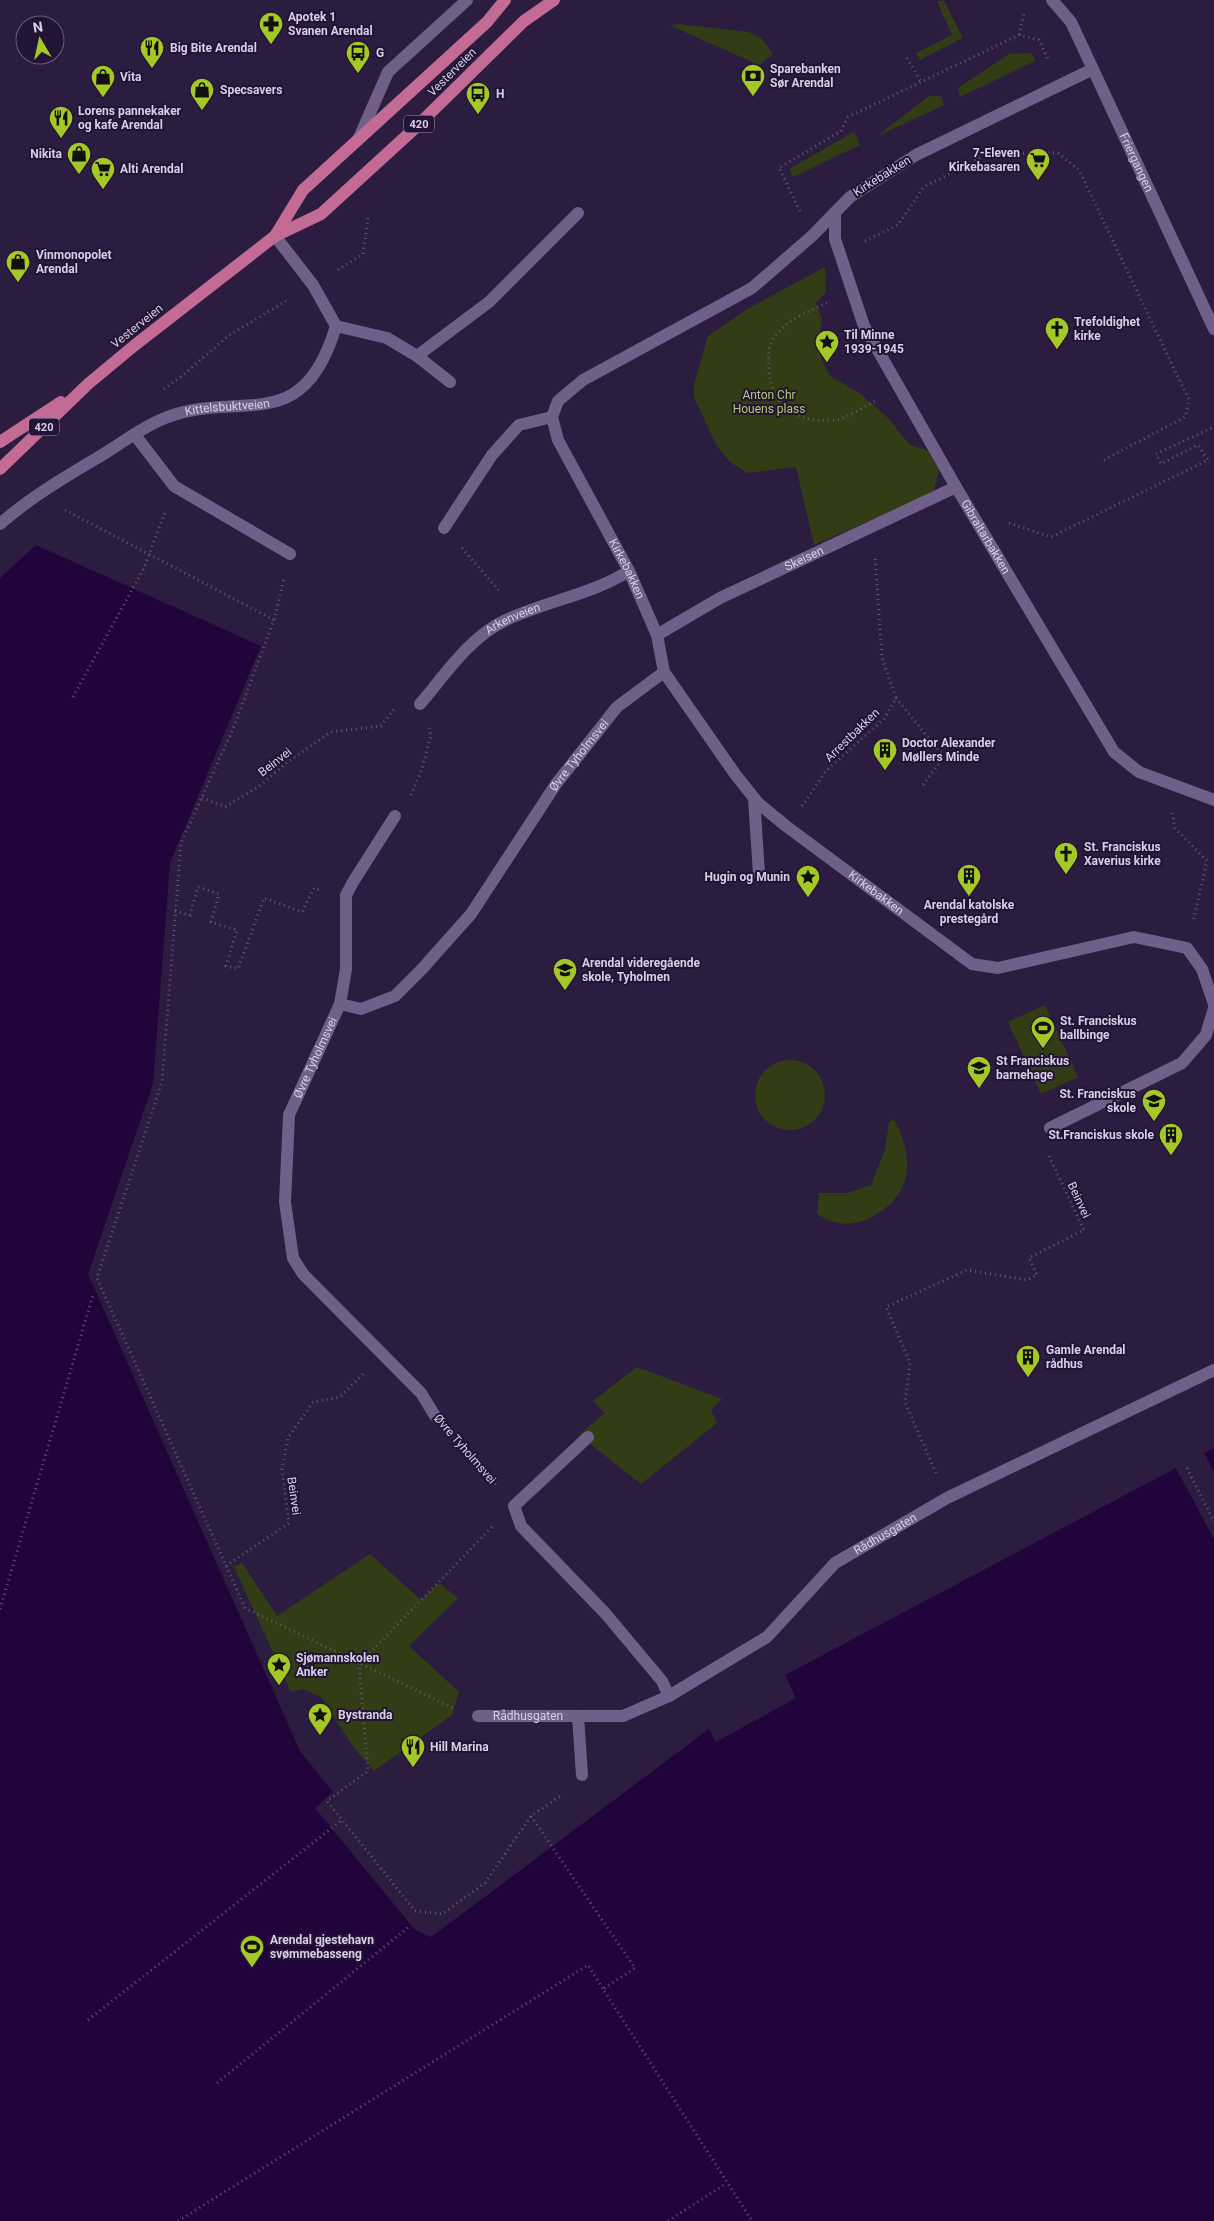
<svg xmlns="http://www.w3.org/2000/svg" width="1214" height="2221" viewBox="0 0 1214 2221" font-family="Roboto,sans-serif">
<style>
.green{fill:#323d15}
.water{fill:#21043b}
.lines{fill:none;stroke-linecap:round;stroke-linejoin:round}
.path{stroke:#635676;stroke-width:3;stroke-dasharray:1 4;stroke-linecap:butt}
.lane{stroke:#706089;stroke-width:12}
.street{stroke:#706089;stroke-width:12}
.secondary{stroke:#706089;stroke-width:12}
.primary{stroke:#c36b95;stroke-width:12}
.labels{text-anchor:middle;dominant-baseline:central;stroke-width:4;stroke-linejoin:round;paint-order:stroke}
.shield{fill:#231335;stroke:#a297b2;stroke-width:1}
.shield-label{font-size:11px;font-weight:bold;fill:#d8cfe7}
.poi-label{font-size:12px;font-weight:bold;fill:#d8cfe7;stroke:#231335;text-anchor:start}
.street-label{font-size:12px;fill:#d8cfe7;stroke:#231335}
.park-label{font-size:12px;fill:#b2ce6c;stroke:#231335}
</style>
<rect width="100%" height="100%" fill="#2c1d40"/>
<g class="green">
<polygon points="937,1 944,1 963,38 920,60 916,53 952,35"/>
<polygon points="679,24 749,32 761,38 773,54 759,65 671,26"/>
<polygon points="1032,53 1035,61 960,97 958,88 1009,54"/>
<polygon points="929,96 941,96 944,105 882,134 881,133"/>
<polygon points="854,132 860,145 793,177 789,169"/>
<polygon points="825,267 826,292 816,303 822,319 818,344 821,358 830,376 861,394 888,418 909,444 928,451 939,470 934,490 917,500 814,545 796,467 747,473 730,462 717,446 694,397 694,384 708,336 749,308"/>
<polygon points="1045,1005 1078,1077 1041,1094 1008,1022"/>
<circle cx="790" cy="1095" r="35"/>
<path d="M 894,1119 C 914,1156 914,1194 875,1215 C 863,1222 851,1225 838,1223 C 831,1222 823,1217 817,1214 L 819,1193 L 848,1193 L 871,1185 L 885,1150 L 889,1122 Z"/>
<polygon points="637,1367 722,1399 711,1410 717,1423 641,1484 579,1435 605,1413 593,1401"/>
<polygon points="370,1554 421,1600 439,1583 458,1598 409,1646 459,1692 452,1715 374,1771 352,1745 321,1697 303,1689 291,1692 234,1567 242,1563 277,1616"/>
</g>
<g class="water">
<polygon points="36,545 261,646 170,863 153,1084 88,1274 300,1751 333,1792 315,1808 415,1930 431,1937 709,1729 716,1742 796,1698 785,1675 1176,1468 1214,1539 1214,2221 0,2221 0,578"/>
<polygon points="1214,1448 1214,1472 1204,1453"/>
</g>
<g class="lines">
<g class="path">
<polyline points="1019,35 1024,13"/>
<polyline points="907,58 921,82"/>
<polyline points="800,211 779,168 841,131 848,117 1019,35 1039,40 1049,61"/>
<polyline points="865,241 898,225 924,187 990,153 1058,153 1079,170 1189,400 1185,417 1102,461"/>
<polyline points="338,270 363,254 368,218"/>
<path d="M 827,303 C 808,311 777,324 770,346 C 768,352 769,362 769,369 C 771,408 799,424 835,420 C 849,418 865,406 877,400"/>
<polyline points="164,389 182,376 228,336 286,301"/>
<polyline points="65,510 274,620 233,729 181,843 162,1082 97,1278 245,1608 453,1708"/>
<polyline points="1009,523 1051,537 1208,460 1198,445 1161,464 1156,454 1214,427"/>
<polyline points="462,548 500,592"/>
<polyline points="274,620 284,579"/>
<polyline points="73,697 144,568 165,512"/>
<polyline points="896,698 944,757 923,785"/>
<polyline points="411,795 422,769 431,735 429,728"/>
<polyline points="202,798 225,807 258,787 289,761 331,732 381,726 394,709"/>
<polyline points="802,806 826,771 884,719 896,698 882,658 875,556"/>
<polyline points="1172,813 1175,828 1207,861 1193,922"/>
<polyline points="175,911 190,915 198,887 219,894 211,922 237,930 226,966 238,969 264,898 302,912 314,888 320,890"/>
<polyline points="452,1435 496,1485"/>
<polyline points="1187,1468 1214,1522"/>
<polyline points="936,1473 905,1402 910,1363 886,1307 967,1270 1027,1280 1037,1275 1029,1258 1084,1230 1048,1154"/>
<polyline points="492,1527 359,1664 368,1771 327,1801 415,1911 442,1914 485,1883 531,1816 563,1794"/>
<polyline points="226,1566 289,1523 282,1469 288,1438 313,1402 340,1397 363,1374"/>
<polyline points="0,1609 93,1295"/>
<polyline points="531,1816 635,1968 603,1989 752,2221"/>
<polyline points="88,2020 342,1820"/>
<polyline points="217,2083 410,1926"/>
<polyline points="178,2221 588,1965 603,1989"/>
<polyline points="668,2221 727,2183"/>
</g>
<g class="lane">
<polyline points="359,138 388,72 467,0"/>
<polyline points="336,326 387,338 417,356 450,382"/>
<polyline points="417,356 489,302 578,213"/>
<polyline points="135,435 174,486 290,554"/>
</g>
<g class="street">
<path id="s1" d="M 1093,69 L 916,155 L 850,197 L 812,236 L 752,288 L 583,380 L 558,401 L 552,417 L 558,440 L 629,571 L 657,635 L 664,672 L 735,774 L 758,803 L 786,826 L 972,964 L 998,968 L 1134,937 L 1187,948 L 1202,969 L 1214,1004"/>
<path id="s2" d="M 835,213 L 835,239 L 864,326 L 956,487 L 1114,752 L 1139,772 L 1214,800"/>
<path id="s3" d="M 0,524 C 33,495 70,474 107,452 C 123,442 139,430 156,422 C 235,384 301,444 336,326 L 313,285 L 275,236"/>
<polyline points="444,528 492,455 519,425 552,417"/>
<path id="s4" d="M 657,635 L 720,598 L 956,487"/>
<path id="s5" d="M 420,704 C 445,675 469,638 504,621 C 545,601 591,595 629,571"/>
<polyline points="754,798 759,874"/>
<polyline points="340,1004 346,969 346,895 353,882 395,816"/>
<polyline points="1050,1128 1182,1063 1206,1035 1214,1008"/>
<path id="s6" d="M 435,1416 L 421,1393 L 303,1274 L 293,1258 L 285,1202 L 289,1115 L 340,1004 L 361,1009 L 395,996 L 422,969 L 471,914 L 556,784 L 617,707 L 664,672"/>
<polyline points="588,1437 514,1506 521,1526 605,1613 662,1681 669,1696"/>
<path id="s7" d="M 478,1716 L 623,1716 L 669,1696 L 767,1637 L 835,1563 L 947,1498 L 1214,1370"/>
<polyline points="578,1716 582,1775"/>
</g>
<path class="secondary" id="s8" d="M 1052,0 L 1071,22 L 1214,329"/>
<g class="primary">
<polyline points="275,236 303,190 487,22 505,0"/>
<polyline points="0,442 61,402"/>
<polyline points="0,469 88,384 135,345 275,236 321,214 414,129 524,21 554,0"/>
</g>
</g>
<defs>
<symbol id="pharmacy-pin" viewBox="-11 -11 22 30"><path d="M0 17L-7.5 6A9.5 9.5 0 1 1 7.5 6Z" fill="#a4c825" stroke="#231335"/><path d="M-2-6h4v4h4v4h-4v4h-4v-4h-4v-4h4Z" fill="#111"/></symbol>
<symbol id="restaurant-pin" viewBox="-11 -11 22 30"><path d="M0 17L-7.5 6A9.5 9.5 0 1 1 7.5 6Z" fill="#a4c825" stroke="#231335"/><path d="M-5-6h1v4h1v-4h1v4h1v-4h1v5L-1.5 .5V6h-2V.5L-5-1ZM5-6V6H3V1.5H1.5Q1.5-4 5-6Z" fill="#111"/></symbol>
<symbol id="bus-pin" viewBox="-11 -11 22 30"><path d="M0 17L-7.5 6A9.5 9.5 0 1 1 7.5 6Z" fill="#a4c825" stroke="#231335"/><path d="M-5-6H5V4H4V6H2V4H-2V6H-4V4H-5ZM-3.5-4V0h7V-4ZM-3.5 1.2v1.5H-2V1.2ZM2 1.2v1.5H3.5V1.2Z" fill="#111"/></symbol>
<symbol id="bank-pin" viewBox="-11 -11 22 30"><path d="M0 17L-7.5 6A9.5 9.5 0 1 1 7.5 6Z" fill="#a4c825" stroke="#231335"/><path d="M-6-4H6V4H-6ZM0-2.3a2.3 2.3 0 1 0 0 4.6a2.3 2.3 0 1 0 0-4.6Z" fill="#111"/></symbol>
<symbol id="shop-pin" viewBox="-11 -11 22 30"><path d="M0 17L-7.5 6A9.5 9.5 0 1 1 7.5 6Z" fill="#a4c825" stroke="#231335"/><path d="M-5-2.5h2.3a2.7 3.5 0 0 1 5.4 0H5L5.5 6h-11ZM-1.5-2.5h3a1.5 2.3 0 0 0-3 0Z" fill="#111"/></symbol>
<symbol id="supermarket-pin" viewBox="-11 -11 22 30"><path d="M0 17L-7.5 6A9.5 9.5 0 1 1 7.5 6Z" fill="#a4c825" stroke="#231335"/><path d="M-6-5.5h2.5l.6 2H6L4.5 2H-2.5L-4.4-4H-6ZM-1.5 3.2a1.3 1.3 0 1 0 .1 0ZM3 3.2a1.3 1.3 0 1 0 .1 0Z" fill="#111"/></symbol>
<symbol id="church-pin" viewBox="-11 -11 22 30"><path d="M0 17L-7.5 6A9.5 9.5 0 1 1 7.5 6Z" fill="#a4c825" stroke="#231335"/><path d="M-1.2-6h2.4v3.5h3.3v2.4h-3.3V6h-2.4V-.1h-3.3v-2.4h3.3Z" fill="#111"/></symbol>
<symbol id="sight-pin" viewBox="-11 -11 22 30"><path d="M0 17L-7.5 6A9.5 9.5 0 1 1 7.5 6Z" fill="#a4c825" stroke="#231335"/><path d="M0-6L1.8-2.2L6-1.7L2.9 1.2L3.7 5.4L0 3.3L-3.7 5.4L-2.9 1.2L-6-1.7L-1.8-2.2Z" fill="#111"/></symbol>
<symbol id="building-pin" viewBox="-11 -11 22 30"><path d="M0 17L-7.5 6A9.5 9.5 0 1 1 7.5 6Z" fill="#a4c825" stroke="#231335"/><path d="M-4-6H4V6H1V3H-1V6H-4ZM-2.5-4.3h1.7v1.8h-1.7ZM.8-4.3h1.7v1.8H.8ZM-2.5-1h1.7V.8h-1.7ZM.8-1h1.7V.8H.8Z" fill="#111"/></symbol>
<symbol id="school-pin" viewBox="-11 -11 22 30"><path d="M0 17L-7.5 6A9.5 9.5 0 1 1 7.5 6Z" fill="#a4c825" stroke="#231335"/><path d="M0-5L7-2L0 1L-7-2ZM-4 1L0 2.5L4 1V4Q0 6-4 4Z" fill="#111"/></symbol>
<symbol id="stadium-pin" viewBox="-11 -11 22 30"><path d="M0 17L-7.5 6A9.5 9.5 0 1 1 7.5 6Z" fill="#a4c825" stroke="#231335"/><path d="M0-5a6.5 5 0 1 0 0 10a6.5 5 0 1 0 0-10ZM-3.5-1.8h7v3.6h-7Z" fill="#111"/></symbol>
</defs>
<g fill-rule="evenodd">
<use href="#pharmacy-pin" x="257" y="10" width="28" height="38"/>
<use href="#restaurant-pin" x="138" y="34" width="28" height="38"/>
<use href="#bus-pin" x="344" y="39" width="28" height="38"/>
<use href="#bank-pin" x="739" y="62" width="28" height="38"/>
<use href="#shop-pin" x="89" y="63" width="28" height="38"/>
<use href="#shop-pin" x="188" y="76" width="28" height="38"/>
<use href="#bus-pin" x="464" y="80" width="28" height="38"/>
<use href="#restaurant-pin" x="47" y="104" width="28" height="38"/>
<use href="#shop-pin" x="65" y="140" width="28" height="38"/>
<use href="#supermarket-pin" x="1024" y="146" width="28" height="38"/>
<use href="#supermarket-pin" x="89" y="155" width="28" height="38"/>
<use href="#shop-pin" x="4" y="248" width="28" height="38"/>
<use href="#church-pin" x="1043" y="315" width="28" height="38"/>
<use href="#sight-pin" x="813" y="328" width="28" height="38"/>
<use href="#building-pin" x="871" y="736" width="28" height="38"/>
<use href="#church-pin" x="1052" y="840" width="28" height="38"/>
<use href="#building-pin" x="955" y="862" width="28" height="38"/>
<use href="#sight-pin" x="794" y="863" width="28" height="38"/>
<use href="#school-pin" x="551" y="956" width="28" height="38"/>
<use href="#stadium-pin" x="1029" y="1014" width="28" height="38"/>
<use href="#school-pin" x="965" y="1054" width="28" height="38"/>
<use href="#school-pin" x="1140" y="1087" width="28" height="38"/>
<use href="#building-pin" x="1157" y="1121" width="28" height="38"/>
<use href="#building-pin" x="1014" y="1343" width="28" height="38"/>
<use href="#sight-pin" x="265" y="1651" width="28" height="38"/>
<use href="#sight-pin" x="306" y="1701" width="28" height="38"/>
<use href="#restaurant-pin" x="399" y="1733" width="28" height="38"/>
<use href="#stadium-pin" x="238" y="1933" width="28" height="38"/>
</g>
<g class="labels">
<g class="shield">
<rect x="404" y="115.5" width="30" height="17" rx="4"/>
<rect x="29" y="418.5" width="30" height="17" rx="4"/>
</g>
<g class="shield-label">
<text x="419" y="124">420</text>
<text x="44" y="427">420</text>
</g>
<g class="poi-label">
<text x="288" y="17">Apotek 1<tspan x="288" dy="14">Svanen Arendal</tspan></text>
<text x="170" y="48">Big Bite Arendal</text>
<text x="376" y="53">G</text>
<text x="770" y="69">Sparebanken<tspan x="770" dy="14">Sør Arendal</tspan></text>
<text x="120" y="77">Vita</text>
<text x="220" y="90">Specsavers</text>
<text x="496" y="94">H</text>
<text x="78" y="111">Lorens pannekaker<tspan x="78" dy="14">og kafe Arendal</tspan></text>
<text x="1020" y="153" text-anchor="end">7-Eleven<tspan x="1020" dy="14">Kirkebasaren</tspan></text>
<text x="62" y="154" text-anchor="end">Nikita</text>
<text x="120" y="169">Alti Arendal</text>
<text x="36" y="255">Vinmonopolet<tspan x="36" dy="14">Arendal</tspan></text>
<text x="1074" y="322">Trefoldighet<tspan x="1074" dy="14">kirke</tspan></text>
<text x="844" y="335">Til Minne<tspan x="844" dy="14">1939-1945</tspan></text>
<text x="902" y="743">Doctor Alexander<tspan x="902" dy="14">Møllers Minde</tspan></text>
<text x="1084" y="847">St. Franciskus<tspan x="1084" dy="14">Xaverius kirke</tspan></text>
<text x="790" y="877" text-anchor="end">Hugin og Munin</text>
<text x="969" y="905" text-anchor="middle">Arendal katolske<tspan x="969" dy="14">prestegård</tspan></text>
<text x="582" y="963">Arendal videregående<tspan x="582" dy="14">skole, Tyholmen</tspan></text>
<text x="1060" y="1021">St. Franciskus<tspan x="1060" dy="14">ballbinge</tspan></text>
<text x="996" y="1061">St Franciskus<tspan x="996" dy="14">barnehage</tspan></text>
<text x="1136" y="1094" text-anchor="end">St. Franciskus<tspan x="1136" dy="14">skole</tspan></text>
<text x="1154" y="1135" text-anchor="end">St.Franciskus skole</text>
<text x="1046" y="1350">Gamle Arendal<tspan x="1046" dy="14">rådhus</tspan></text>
<text x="296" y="1658">Sjømannskolen<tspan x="296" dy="14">Anker</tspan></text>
<text x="338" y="1715">Bystranda</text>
<text x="430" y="1747">Hill Marina</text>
<text x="270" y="1940">Arendal gjestehavn<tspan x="270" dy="14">svømmebasseng</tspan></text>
</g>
<g class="street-label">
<text transform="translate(452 72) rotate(-45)">Vesterveien</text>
<text stroke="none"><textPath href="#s8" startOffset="184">Friergangen</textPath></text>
<text transform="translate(882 176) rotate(-32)">Kirkebakken</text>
<text transform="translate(137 326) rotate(-39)">Vesterveien</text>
<text stroke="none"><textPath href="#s3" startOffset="260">Kittelsbuktveien</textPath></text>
<text stroke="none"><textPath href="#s2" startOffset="361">Gibraltarbakken</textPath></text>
<text stroke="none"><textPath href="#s4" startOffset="166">Skeisen</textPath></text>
<text stroke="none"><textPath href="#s1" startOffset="821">Kirkebakken</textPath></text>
<text stroke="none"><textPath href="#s5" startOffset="128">Arkenveien</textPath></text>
<text transform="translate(852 735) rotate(-44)">Arrestbakken</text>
<text stroke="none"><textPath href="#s6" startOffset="841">Øvre Tyholmsvei</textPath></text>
<text transform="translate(275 762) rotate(-38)">Beinvei</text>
<text stroke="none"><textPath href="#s1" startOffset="1241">Kirkebakken</textPath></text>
<text stroke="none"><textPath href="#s6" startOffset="420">Øvre Tyholmsvei</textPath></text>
<text transform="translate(1079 1200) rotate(65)">Beinvei</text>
<text transform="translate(465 1449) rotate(49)">Øvre Tyholmsvei</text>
<text transform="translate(294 1496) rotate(82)">Beinvei</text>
<text stroke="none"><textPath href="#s7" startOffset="468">Rådhusgaten</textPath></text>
<text stroke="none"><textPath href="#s7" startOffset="50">Rådhusgaten</textPath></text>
</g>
<g class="park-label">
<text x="769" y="395">Anton Chr<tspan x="769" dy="14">Houens plass</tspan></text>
</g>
</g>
<g transform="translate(40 40) rotate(351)"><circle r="24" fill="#231335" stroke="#6b5e7c"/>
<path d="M0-4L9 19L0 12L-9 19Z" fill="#a4c825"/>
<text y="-8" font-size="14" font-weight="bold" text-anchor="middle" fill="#d8cfe7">N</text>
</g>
</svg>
